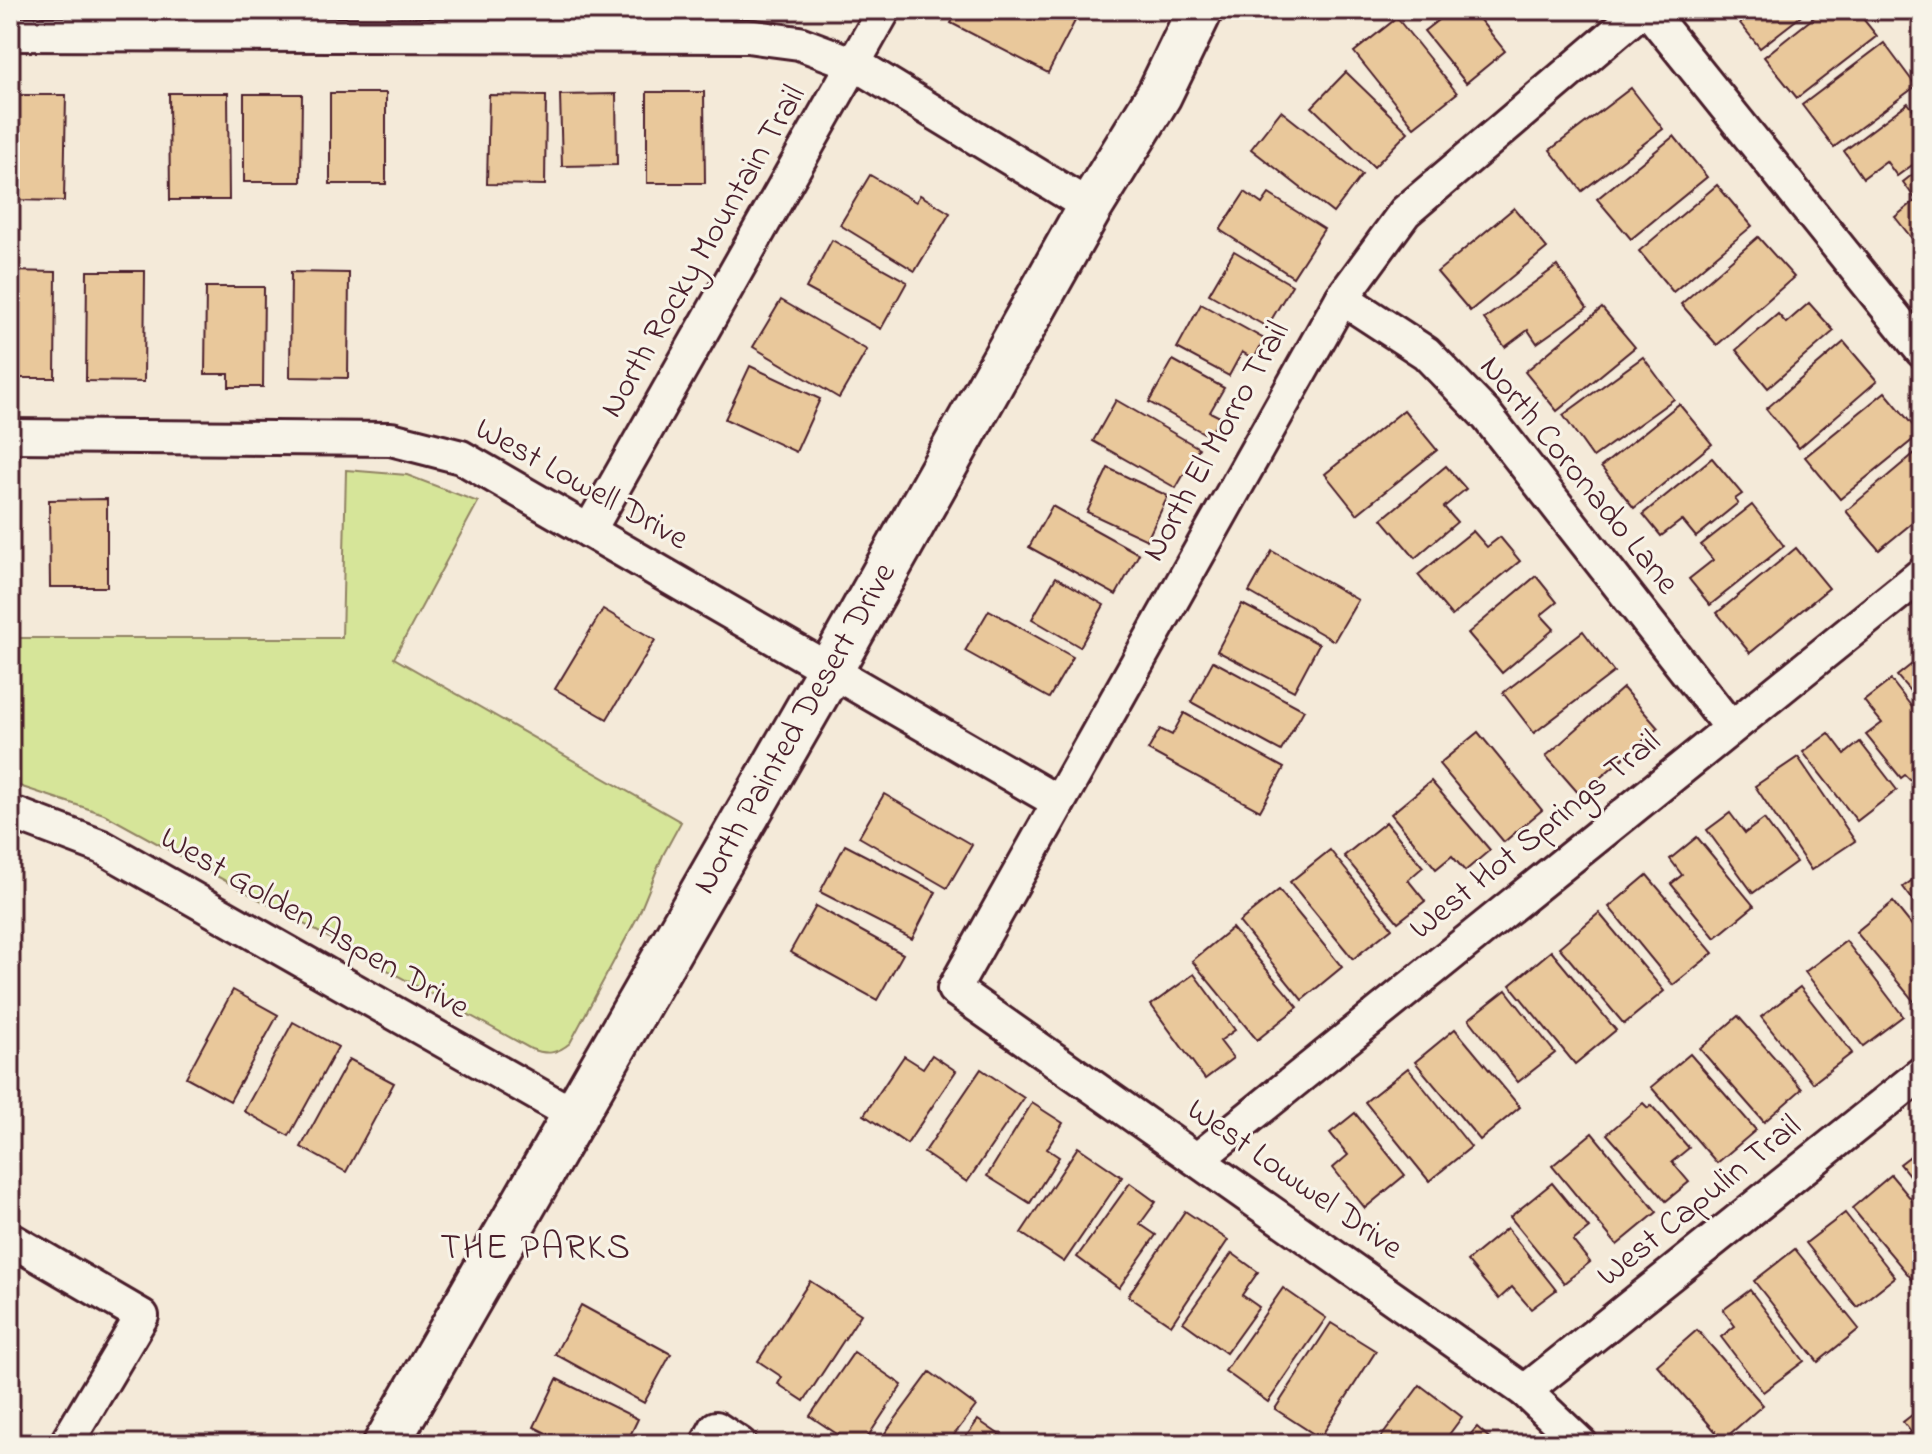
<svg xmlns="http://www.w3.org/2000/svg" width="1932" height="1454" viewBox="0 0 1932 1454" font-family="'Indie Flower',sans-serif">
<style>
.green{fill:#d6e599;stroke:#908262;stroke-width:2}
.building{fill:#e9c89b;stroke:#4a1f2b;stroke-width:2}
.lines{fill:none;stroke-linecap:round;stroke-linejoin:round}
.street-casing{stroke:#4a1f2b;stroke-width:38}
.secondary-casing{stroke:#4a1f2b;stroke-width:50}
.street{stroke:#f7f3e8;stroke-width:32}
.secondary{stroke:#f7f3e8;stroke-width:44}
.labels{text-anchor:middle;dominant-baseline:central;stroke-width:6;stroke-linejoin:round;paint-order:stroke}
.street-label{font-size:34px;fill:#4a1f2b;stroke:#f7f3e8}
.neighbourhood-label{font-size:36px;letter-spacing:2px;fill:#4a1f2b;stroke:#f7f3e8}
</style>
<rect width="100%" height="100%" fill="#f4ead9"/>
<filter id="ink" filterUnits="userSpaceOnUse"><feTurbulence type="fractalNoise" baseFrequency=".0125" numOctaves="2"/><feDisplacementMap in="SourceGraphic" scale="16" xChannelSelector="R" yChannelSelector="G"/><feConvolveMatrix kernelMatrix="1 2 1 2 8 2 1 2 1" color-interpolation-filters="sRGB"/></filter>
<g filter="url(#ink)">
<path class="green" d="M 346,470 L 407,475 L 478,502 L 394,658 L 681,822 L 663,855 L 639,914 L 570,1043 C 557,1054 547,1055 531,1049 L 104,814 L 10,783 L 10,638 L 342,638 Z"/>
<g class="building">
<polygon points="958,10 1053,10 1075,21 1048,73 951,23"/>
<polygon points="1451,10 1472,10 1505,51 1466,83 1424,31"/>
<polygon points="1757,10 1809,10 1760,48 1740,23"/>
<polygon points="1823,10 1856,10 1877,36 1797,98 1764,57"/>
<polygon points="1397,18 1457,93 1414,127 1354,52"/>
<polygon points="1884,43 1916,86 1834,147 1802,105"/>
<polygon points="1346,72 1408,132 1374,167 1312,107"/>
<polygon points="1631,88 1663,129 1582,191 1550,150"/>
<polygon points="647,92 704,92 705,183 647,183"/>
<polygon points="169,93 228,93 229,200 170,200"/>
<rect x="330" y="93" width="56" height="91"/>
<polygon points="244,94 302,94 301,182 244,182"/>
<polygon points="616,94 617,165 562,166 560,95"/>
<polygon points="10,95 66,95 64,201 10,200"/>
<polygon points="489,95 546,96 545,185 487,184"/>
<polygon points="1908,103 1922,121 1922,158 1897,176 1886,161 1863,178 1844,151"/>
<polygon points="1281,111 1362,175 1333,213 1251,149"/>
<polygon points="1674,136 1707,177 1631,239 1597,199"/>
<polygon points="1922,167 1922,235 1914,241 1895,217 1916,200 1903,182"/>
<polygon points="870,175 916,202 920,195 950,213 915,271 840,225"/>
<polygon points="1717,185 1752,226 1673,292 1639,251"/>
<polygon points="1245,192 1262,204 1269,194 1324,229 1293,277 1220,230"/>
<polygon points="1514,208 1547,248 1470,311 1437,272"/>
<polygon points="1758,237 1794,277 1717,345 1681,304"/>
<polygon points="832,240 907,282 881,329 806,288"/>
<polygon points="1234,251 1292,285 1267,327 1209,294"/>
<polygon points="1557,266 1587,308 1537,343 1528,330 1505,347 1484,319"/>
<polygon points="10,271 56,272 55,378 10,378"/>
<polygon points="87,271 145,271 144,382 86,381"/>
<polygon points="291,272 349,273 348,378 290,377"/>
<polygon points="206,287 264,287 263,387 229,387 229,374 205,374"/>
<polygon points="781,300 867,350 839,398 753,347"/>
<polygon points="1809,303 1834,331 1768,388 1736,350 1778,314 1786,323"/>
<polygon points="1201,304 1264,339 1254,359 1242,352 1229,376 1177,348"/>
<polygon points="1602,308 1635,347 1557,411 1525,372"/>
<polygon points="1844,342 1877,381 1799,448 1766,409"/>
<polygon points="1643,357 1674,399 1593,457 1563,415"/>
<polygon points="1173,360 1224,388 1210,412 1220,417 1209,436 1149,402"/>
<polygon points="750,366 820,399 796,452 725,419"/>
<polygon points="1885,392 1920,434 1840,499 1805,457"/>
<polygon points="1116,400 1199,448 1176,488 1093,441"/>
<polygon points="1679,404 1712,444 1634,508 1601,467"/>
<polygon points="1404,410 1437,450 1357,514 1325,474"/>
<polygon points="1922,447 1922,515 1879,550 1846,511"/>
<polygon points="1712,458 1742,494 1735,499 1738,503 1696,537 1682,520 1661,536 1643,514"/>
<polygon points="1446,466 1466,489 1444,507 1457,522 1415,558 1382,519"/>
<polygon points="1108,468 1168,496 1147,540 1087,512"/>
<polygon points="107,499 107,587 50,587 49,500"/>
<polygon points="1752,505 1784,546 1710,605 1689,579 1713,560 1701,545"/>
<polygon points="1052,506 1139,554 1116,595 1029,547"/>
<polygon points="1473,531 1487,547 1500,537 1520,561 1452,616 1418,575"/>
<polygon points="1796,548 1829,588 1750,653 1717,613"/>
<polygon points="1272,551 1358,600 1334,641 1249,592"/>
<polygon points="1536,576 1557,602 1541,615 1554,629 1502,673 1468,633"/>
<polygon points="1056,577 1104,605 1080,647 1032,619"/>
<polygon points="1242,604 1319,644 1294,691 1217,651"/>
<polygon points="603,609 655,640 607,719 555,689"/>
<polygon points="989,610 1073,657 1049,698 965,651"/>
<polygon points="1583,631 1614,672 1534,733 1503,693"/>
<polygon points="1922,656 1922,705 1897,676"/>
<polygon points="1213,661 1304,710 1281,751 1191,702"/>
<polygon points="1891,680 1922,720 1922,773 1911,781 1905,775 1901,778 1866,735 1882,723 1864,701"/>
<polygon points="1623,688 1658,728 1580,795 1546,756"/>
<polygon points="1184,713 1284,768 1260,811 1148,750 1160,729 1172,735"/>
<polygon points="1478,732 1542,810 1504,842 1439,764"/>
<polygon points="1829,733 1845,754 1860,742 1897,790 1857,821 1803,752"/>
<polygon points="1798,757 1855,841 1811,870 1755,786"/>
<polygon points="1431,781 1490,850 1465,871 1452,856 1436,869 1391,814"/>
<polygon points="884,794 972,845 947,888 859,837"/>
<polygon points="1730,813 1745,833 1764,819 1796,862 1753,893 1707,830"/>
<polygon points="1386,822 1423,867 1408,880 1425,901 1398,922 1344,856"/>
<polygon points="1697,837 1754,906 1715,938 1671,884 1682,875 1670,859"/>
<polygon points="845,845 936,892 912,939 820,892"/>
<polygon points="1330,850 1392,928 1353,959 1290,882"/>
<polygon points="1922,873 1922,912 1903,887"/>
<polygon points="1647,875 1713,953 1673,985 1609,907"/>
<polygon points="1279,890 1342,967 1302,1000 1239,922"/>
<polygon points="1893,902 1922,938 1922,1000 1916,1004 1856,932"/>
<polygon points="816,906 903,954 877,1000 790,952"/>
<polygon points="1599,913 1664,991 1624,1024 1559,947"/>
<polygon points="1232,928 1298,1007 1257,1040 1192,961"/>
<polygon points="1846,941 1903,1016 1863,1046 1805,972"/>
<polygon points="1551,951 1616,1030 1575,1064 1510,985"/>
<polygon points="1194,974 1235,1030 1220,1041 1233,1058 1205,1079 1151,1005"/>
<polygon points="1800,987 1852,1053 1813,1083 1761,1017"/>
<polygon points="233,990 278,1015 230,1101 186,1077"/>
<polygon points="1506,990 1555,1053 1518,1082 1469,1019"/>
<polygon points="1738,1016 1802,1089 1764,1122 1700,1049"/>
<polygon points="293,1022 338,1047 289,1136 244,1111"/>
<polygon points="1455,1029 1520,1107 1480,1140 1415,1062"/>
<polygon points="1690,1054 1756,1130 1717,1163 1651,1087"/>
<polygon points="932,1055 956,1071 907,1144 864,1115 904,1056 923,1068"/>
<polygon points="349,1059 394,1083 346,1172 301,1147"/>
<polygon points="1408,1068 1471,1147 1429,1181 1365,1102"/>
<polygon points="981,1069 1024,1098 967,1182 924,1153"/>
<polygon points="1032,1103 1063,1123 1047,1149 1059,1157 1030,1203 987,1176"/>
<polygon points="1643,1103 1648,1108 1651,1105 1689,1148 1672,1162 1689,1182 1666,1201 1607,1134"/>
<polygon points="1355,1113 1405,1175 1365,1208 1333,1168 1348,1155 1330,1133"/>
<polygon points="1592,1133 1657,1212 1617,1245 1552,1166"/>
<polygon points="1078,1147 1122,1177 1064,1262 1021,1233"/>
<polygon points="1922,1147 1922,1191 1900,1164"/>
<polygon points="1891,1175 1922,1212 1922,1279 1916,1284 1852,1208"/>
<polygon points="1130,1183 1156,1202 1140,1224 1156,1235 1119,1288 1077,1257"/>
<polygon points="1552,1183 1589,1228 1573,1241 1590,1262 1564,1283 1510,1217"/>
<polygon points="1185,1211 1228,1240 1171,1325 1128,1296"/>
<polygon points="1845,1213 1895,1277 1857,1307 1806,1243"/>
<polygon points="1507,1228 1556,1290 1531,1309 1512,1287 1499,1299 1467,1261"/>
<polygon points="1795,1249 1859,1329 1818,1362 1754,1281"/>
<polygon points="1232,1253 1258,1272 1242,1295 1259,1307 1226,1353 1183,1322"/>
<polygon points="810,1281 861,1314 804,1401 778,1384 782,1377 758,1361"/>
<polygon points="1283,1288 1326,1318 1268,1402 1225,1371"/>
<polygon points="1750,1290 1804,1361 1763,1392 1721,1337 1735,1326 1723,1310"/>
<polygon points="581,1305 671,1354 644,1403 555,1354"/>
<polygon points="1331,1323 1376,1351 1320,1438 1275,1409"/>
<polygon points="1697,1330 1763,1405 1723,1440 1657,1365"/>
<polygon points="854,1352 902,1385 863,1444 852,1444 810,1416"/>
<polygon points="930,1372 976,1406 947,1444 877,1444"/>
<polygon points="557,1379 638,1419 626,1444 568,1444 534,1427"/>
<polygon points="1420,1385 1462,1417 1442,1444 1376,1444"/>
<polygon points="1921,1408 1922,1444 1895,1444 1911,1432 1903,1422"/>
<polygon points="978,1420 1013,1444 961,1444"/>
<polygon points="1477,1427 1496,1444 1462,1444"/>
</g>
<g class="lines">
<defs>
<g id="street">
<polyline points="1648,10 1922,351"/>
<polyline points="10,34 747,36 799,43 855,64 1090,207"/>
<polyline points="1342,298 1426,353 1487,416 1730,727"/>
<polyline points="10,436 391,439 461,457 1058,802"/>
<polyline points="589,531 884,10"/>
<polyline points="10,812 102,847 574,1115"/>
<polyline points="1199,1158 1922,574"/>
<polyline points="10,1239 142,1316 66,1444"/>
<polyline points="1525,1391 1922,1073"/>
<polyline points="707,1444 716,1428 740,1444"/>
<polyline points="1581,1444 1525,1391 954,989 1342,298 1405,212 1642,10"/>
</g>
<g id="secondary">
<path id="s1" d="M 386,1444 L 829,672 L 1090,207 L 1159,95 L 1200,10"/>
</g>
</defs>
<use href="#street" class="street-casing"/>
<use href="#secondary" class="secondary-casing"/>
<use href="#street" class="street"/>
<use href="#secondary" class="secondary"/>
</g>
</g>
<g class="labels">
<g class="street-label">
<text transform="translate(704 252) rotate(-60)">North Rocky Mountain Trail</text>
<text transform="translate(1217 442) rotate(-61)">North El Morro Trail</text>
<text transform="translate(1578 476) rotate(51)">North Coronado Lane</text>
<text transform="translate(581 485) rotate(29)">West Lowell Drive</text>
<text stroke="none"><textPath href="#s1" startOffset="824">North Painted Desert Drive</textPath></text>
<text transform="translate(1536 836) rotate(-39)">West Hot Springs Trail</text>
<text transform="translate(314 924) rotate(30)">West Golden Aspen Drive</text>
<text transform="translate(1294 1180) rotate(35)">West Lowwel Drive</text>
<text transform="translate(1700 1202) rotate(-39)">West Capulin Trail</text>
</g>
<g class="neighbourhood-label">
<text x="536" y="1249">THE PARKS</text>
</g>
</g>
<rect width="1932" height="1454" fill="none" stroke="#f7f3e8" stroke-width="40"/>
<rect x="20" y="20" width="1892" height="1414" fill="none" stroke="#4a1f2b" stroke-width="3" filter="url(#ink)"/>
</svg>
